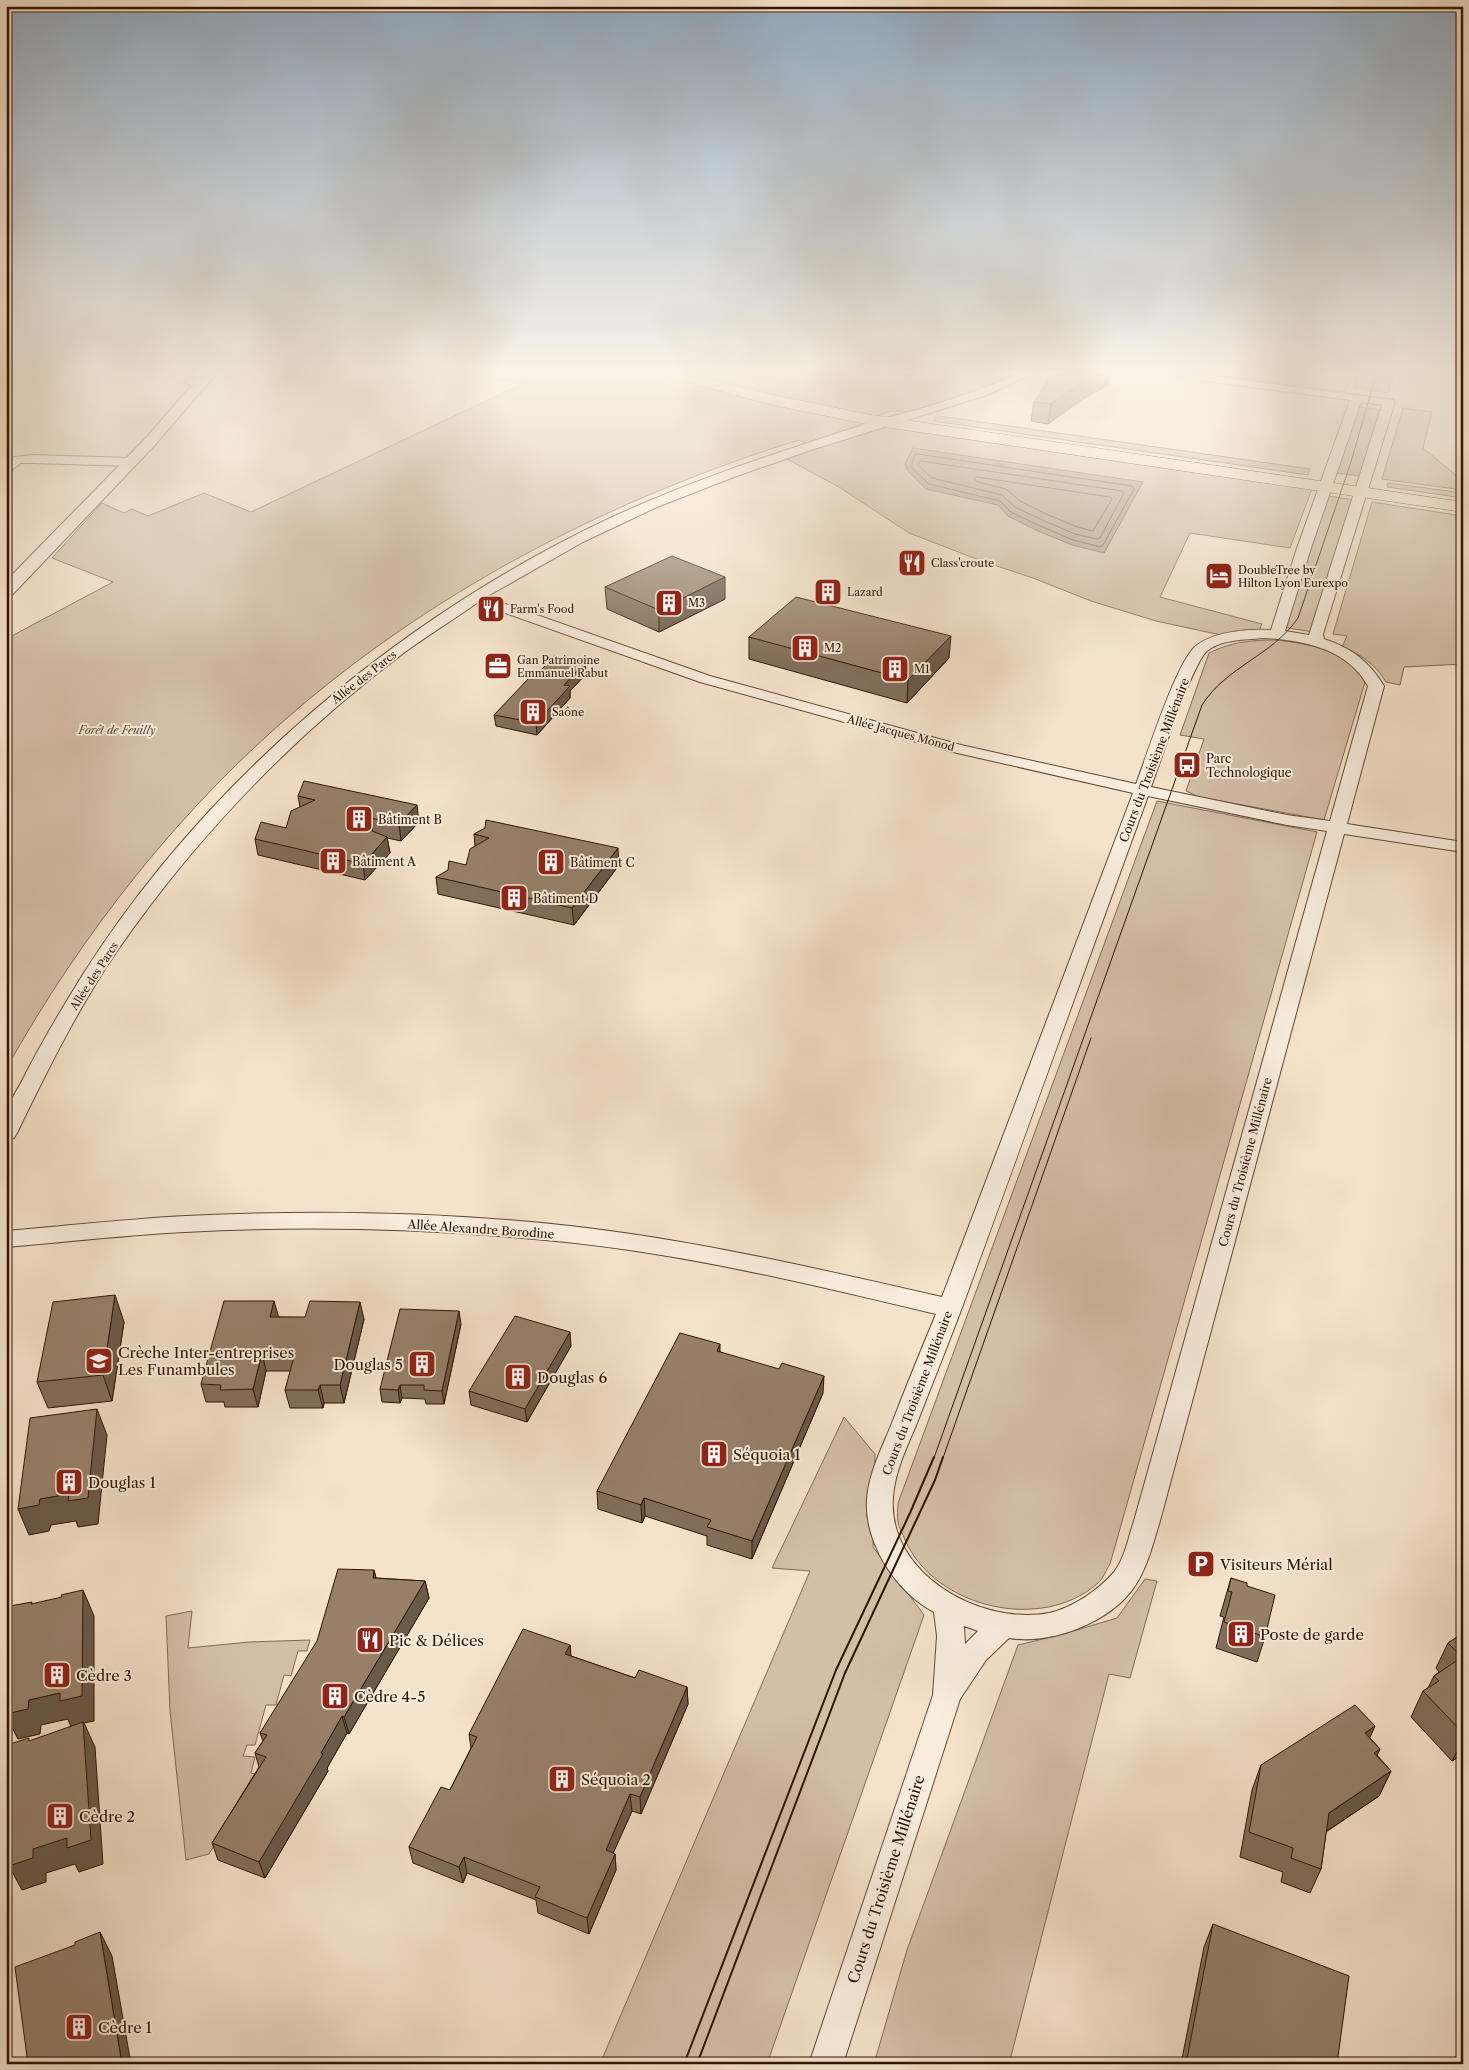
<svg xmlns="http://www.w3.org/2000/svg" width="1469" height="2070" viewBox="0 0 1469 2070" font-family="'Libre Caslon Text',serif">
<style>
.green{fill:#d3bfa8;stroke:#826a56}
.water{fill:#b19c86;stroke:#7d6652}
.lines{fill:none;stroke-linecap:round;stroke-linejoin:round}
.shore{stroke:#705844;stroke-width:1}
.minor-casing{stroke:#614835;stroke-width:2}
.tertiary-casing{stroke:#614835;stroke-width:2}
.primary-casing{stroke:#301503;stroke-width:1}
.minor{fill:#f8ecdd;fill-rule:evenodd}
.tertiary{fill:#f8ecdd;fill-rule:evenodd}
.primary{fill:#f4e2ca;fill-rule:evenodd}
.tram-far1{stroke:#301503;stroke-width:1}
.tram{stroke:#301503;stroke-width:2}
.wall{fill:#816e5b;stroke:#301503}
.shaded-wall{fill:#695a4a;stroke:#301503}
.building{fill:#96806a;stroke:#301503}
.labels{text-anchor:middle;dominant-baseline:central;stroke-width:4;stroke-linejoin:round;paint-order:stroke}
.far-poi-label{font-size:11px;fill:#301503;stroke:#f8ecdd;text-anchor:start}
.far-street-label{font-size:11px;fill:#301503;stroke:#f8ecdd}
.far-park-label{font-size:11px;font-style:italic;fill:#614835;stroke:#f8ecdd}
.poi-label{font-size:12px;fill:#301503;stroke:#f8ecdd;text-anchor:start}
.street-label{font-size:12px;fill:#301503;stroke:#f8ecdd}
.near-poi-label{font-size:15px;fill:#301503;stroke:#f8ecdd;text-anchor:start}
.near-street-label{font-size:15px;fill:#301503;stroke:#f8ecdd}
</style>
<rect width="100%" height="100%" fill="#f4e2ca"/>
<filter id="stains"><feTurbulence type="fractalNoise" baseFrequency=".004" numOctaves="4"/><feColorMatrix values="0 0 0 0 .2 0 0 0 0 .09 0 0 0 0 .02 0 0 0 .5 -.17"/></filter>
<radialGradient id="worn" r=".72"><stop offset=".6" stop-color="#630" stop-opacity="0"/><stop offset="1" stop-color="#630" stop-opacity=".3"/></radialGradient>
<g class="green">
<path d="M 470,375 L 668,375 L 700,385 L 862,422 L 862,427 L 807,443 L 799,440 C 619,496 445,584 301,706 C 181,807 82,933 6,1069 L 6,639 L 113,582 L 52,558 L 102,503 L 124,513 L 132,509 L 148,516 L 204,493 L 251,512 L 524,383 Z"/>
<polygon points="681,375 1013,375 957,398 909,411 890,411 873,418 712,384"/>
<polygon points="1214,375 1352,375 1345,392"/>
<polygon points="1357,375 1393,376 1388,393 1363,390 1364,388 1358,387 1357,389 1353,388"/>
<polygon points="1358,407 1382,410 1362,476 1336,473"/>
<polygon points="1403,408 1432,412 1423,448 1463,481 1463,490 1382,479"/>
<polygon points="939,416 1310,469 1308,475 933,421"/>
<polygon points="883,425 1313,486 1290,548 1190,533 1160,597 1262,624 1259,631 1221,635 1156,621 1091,601 1033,578 979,560 909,533 839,487 783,457"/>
<polygon points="1388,483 1463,493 1463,498 1387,487"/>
<polygon points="1328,496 1355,500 1313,632 1283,627"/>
<path d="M 1372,502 L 1463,516 L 1463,664 L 1404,667 L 1400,685 L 1386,682 C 1376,665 1361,654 1342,647 L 1347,636 L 1333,634 Z"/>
<path d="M 1275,640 C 1307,643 1349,651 1365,682 L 1324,820 L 1199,797 L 1186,791 L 1204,739 L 1180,735 L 1209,653 C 1231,642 1251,640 1275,640 Z"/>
<path d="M 1157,801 L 1317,832 L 1110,1564 C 1106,1570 1103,1579 1098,1583 C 1042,1633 935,1608 905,1540 C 903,1534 899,1528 898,1522 C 897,1516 898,1509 898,1503 Z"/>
<polygon points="844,1417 875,1454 873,1547 924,1615 767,2064 600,2064 810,1571 772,1568"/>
<polygon points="1145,1579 1157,1581 1130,1678 1109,1674 1009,2064 874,2064 907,1950 1018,1645 1060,1635 1117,1618"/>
<polygon points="192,1611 188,1648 249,1642 310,1640 307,1651 298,1651 291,1676 284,1675 276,1705 266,1705 255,1745 247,1745 243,1756 255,1757 251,1773 257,1775 209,1854 186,1860 170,1711 166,1616"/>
</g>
<polygon class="water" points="913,448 1143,482 1104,553 1072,545 1036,530 1008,516 998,505 926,489 907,470 905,464"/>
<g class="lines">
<g class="shore">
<polygon points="917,454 1132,486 1134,489 1103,545 1100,547 1073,540 1038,525 1011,512 1000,501 929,484 911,467 914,456"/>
<polygon points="921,461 1122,491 1124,493 1100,538 1097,539 1075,534 1040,519 1015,507 1002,495 932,478 918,465"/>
<polygon points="977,477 1110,497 1112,499 1093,531 1077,527 1044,513 1020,501 1006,489 975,481 974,479"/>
</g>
<defs>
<g id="minor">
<polygon points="168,375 183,375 205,385 203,387 195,387"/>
<path d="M 1015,375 L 1030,375 L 987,395 L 811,450 L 734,477 L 657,507 L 583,542 L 486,597 L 710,676 L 961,745 L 1136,784 C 1147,756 1177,659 1197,645 C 1216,631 1249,629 1271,630 L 1296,551 L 1350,400 L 1182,378 L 1176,375 L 1205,375 L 1393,400 L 1395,402 L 1323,634 L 1324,639 C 1351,648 1369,661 1384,686 L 1347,824 L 1463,842 L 1463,852 L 1344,834 L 1160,1521 C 1153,1543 1148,1566 1135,1586 C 1111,1622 1052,1645 1009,1638 L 986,1660 L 960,1699 L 843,2064 L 809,2064 L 933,1695 L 937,1636 L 934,1612 C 896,1592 864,1543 867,1499 C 869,1472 882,1448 892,1423 C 906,1387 921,1350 936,1314 C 814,1285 691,1255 566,1242 C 439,1229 312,1225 185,1232 C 125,1235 66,1242 6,1247 L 6,1231 C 66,1226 126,1219 186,1216 C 313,1210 443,1212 570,1226 C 695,1240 819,1269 942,1297 L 1133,793 L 953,752 L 700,682 L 477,603 C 453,620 428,635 405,652 C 294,735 196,837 117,951 C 78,1008 47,1071 17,1133 L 14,1138 L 6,1140 C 6,1131 4,1119 7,1111 C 10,1100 18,1089 23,1079 C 41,1043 61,1010 82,976 C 206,780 399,618 608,519 C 696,478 789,449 881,419 C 927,408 972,394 1015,375 ZM 1361,402 L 1382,405 L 1309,635 L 1285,631 L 1310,551 ZM 1263,638 C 1303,640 1347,648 1368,686 L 1330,821 L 1287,815 L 1151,787 C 1160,763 1192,664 1207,651 C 1222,639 1245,640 1263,638 ZM 1148,796 L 1287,825 L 1327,831 L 1134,1521 C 1128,1538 1125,1558 1114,1572 C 1099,1590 1072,1608 1049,1613 C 981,1626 887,1574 893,1497 C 895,1471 907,1447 917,1423 C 932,1384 948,1345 963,1305 C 1025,1136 1086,966 1148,796 ZM 964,1626 L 978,1631 L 965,1644 Z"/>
<polygon points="33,455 130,458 136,462 130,466 33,463 21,463 6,474 6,464 14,457"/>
</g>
<polygon id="tertiary" points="201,375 215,375 154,446 12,595 6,596 6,581 144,440"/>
<polygon id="primary" points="668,375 692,375 773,395 871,415 1463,502 1463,512 871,425 773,405 671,378"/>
</defs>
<use href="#minor" class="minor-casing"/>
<use href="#tertiary" class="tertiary-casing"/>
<use href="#primary" class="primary-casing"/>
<use href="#minor" class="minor"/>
<use href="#tertiary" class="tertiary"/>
<use href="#primary" class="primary"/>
<g class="tram-far1">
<path d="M 934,1458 L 1202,705 C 1227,666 1272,656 1298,618 L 1351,462 L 1376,375"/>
<polyline points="943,1458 1091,1038"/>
</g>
<g class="tram">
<polyline points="684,2064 836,1670 910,1513 934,1457"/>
<polyline points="697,2064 845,1673 935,1480 943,1457"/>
</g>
</g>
<g class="wall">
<polygon points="1108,385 1081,400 1048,424 1031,421 1034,402"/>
<polygon points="605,587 725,599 659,632 607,609"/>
<polygon points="749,637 949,658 907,703 749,659"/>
<polygon points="586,674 570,691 570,698 537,735 496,726 494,715 533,679"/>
<polygon points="298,796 419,822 401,841 387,838 390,853 365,880 258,855 255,839 286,828 300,807"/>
<polygon points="474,834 619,865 574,925 438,894 436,877 466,865 475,846"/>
<polygon points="279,1317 364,1319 344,1403 324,1403 323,1408 290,1408 285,1390 291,1371 266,1371 258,1407 225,1407 224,1402 206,1402 201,1384"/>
<polygon points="124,1322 112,1401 48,1408 37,1382"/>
<polygon points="461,1324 444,1404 426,1404 425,1399 402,1398 400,1403 382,1402 380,1389"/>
<polygon points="571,1346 527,1422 471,1405 469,1391"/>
<polygon points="720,1352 823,1393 752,1559 707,1545 707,1536 645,1516 642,1523 598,1509 597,1491"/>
<polygon points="374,1570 376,1578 425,1581 429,1598 349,1734 347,1733 327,1768 328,1771 265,1878 218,1860 212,1843 259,1767 255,1753 263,1741 260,1733"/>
<polygon points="1231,1578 1247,1586 1265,1637 1257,1662 1216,1648 1224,1617 1220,1616"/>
<polygon points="1463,1633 1463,1754 1452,1761 1411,1717 1423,1691 1428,1688 1434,1676 1439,1672 1436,1668 1448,1643"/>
<polygon points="570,1645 571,1656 635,1678 687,1687 688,1704 641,1814 632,1811 613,1853 615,1854 616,1870 589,1934 538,1913 536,1900 467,1873 463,1883 413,1863 409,1847 450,1790 471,1748 469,1734"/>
<polygon points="1370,1738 1380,1749 1377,1755 1391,1771 1379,1796 1326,1832 1321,1869 1310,1893 1281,1882 1283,1872 1240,1857 1252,1790 1261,1765"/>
<polygon points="1213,1924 1337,2064 1181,2064 1204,1947"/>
</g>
<g class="shaded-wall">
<polygon points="1094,375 1109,375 1108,385 1081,400 1048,424 1051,404 1083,381"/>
<polygon points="725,577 725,599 659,632 659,610"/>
<polygon points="951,636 949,658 907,703 908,680"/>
<polygon points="585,662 586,674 570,691 570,698 537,735 536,723 564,685"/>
<polygon points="417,805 419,822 401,841 399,824"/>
<polygon points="370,818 373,834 367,829"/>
<polygon points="387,837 390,853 365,880 363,864"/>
<polygon points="618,848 619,865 574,925 572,908"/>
<polygon points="115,1295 124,1322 112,1401 103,1375"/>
<polygon points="274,1301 279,1318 270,1317"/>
<polygon points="360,1302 364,1319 344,1403 340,1385"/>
<polygon points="459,1311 461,1324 444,1404 442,1391"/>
<polygon points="570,1332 571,1346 527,1422 525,1409"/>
<polygon points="720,1344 720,1362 717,1351"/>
<polygon points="262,1353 266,1371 258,1407 253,1389"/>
<polygon points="824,1376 823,1393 752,1559 752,1541"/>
<polygon points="320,1385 324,1403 323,1408 318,1390"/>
<polygon points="400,1385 402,1398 400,1403 398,1390"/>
<polygon points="97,1409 107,1435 98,1524 78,1527 76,1521 51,1525 49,1531 29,1535 18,1509 40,1499"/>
<polygon points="644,1498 645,1516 642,1523 641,1505"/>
<polygon points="374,1570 378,1588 373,1578"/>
<polygon points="425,1581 429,1598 349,1734 344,1717"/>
<polygon points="83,1590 94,1616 94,1721 84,1723 95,1747 103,1864 79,1872 75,1864 46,1873 46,1882 22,1890 9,1866 33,1849 71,1727 68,1719 41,1725 40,1734 18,1739 6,1716 6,1714 29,1700 60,1693"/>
<polygon points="570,1645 571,1662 565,1654"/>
<polygon points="687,1687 688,1704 641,1814 640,1797"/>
<polygon points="342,1716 347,1733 327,1768 328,1771 265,1878 259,1862"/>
<polygon points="1375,1726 1364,1751 1365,1733"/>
<polygon points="1463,1741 1463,1754 1452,1761"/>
<polygon points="1380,1749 1368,1774 1374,1753"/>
<polygon points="1391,1771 1379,1796 1318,1837 1329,1813"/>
<polygon points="630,1794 632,1811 607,1867 606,1850"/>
<polygon points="615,1854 616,1870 589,1934 587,1918"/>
<polygon points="464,1857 467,1873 463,1883 459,1867"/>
<polygon points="100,1932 112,1956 131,2064 122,2064"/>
</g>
<g class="building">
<polygon points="1051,375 1055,376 1057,375 1094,375 1083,381 1051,404 1034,402"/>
<polygon points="672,556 725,577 659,610 605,587"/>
<polygon points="796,597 951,636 908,680 749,637"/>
<polygon points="554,656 585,662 564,685 570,686 536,723 494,715 529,678 533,679"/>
<polygon points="304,781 417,805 399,824 370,818 367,829 387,837 363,864 255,839 261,822 286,828 291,811 315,800 298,796"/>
<polygon points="486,820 618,848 572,908 436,877 448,870 449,861 466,865 470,849 489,838 474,834 485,828"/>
<polygon points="115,1295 103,1375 37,1382 53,1302"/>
<polygon points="224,1301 274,1301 270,1317 305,1317 310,1301 360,1302 340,1385 320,1385 318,1390 285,1390 295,1353 262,1353 253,1389 220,1390 221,1385 201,1384"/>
<polygon points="400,1309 459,1311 442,1391 424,1390 424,1385 400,1385 398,1390 380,1389"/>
<polygon points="515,1316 570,1332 525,1409 469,1391"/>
<polygon points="680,1333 720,1344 717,1351 779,1369 782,1363 824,1376 752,1541 707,1527 711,1520 644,1498 641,1505 597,1491"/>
<polygon points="97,1409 88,1498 68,1501 69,1494 40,1499 39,1505 18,1509 30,1418"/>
<polygon points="338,1569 374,1570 373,1578 425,1581 344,1717 342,1716 321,1753 323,1754 259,1862 212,1843 266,1757 255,1753 267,1735 260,1733 317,1641"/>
<polygon points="1231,1578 1247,1583 1247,1586 1275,1595 1265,1637 1224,1622 1232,1592 1228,1591"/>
<polygon points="83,1590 82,1696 60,1701 60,1693 29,1700 28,1709 6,1714 6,1688 10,1606 32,1602 31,1604 62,1597 61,1595"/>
<polygon points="523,1629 570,1645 565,1654 635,1678 639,1670 687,1687 640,1797 630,1794 606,1850 615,1854 587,1918 535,1897 540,1887 464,1857 459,1867 409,1847 441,1787 450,1790 477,1737 469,1734"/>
<polygon points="1463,1633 1463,1733 1423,1691 1439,1681 1434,1676 1462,1657 1448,1643"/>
<polygon points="1355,1705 1375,1726 1365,1733 1380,1749 1374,1753 1391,1771 1329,1813 1321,1869 1291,1858 1293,1848 1249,1832 1261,1765"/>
<polygon points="83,1722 91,1840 67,1848 67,1838 33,1849 33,1858 9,1866 6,1776 6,1745 29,1738 29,1741"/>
<polygon points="1213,1924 1349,1976 1337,2064 1186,2064"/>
<polygon points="100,1932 122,2064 28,2064 15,1967 75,1945 75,1942"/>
</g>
<linearGradient id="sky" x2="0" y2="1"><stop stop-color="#92aac1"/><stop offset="0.56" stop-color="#faf2e7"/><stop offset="1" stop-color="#faf2e7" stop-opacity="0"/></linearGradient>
<rect width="1469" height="664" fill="url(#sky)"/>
<defs>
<symbol id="restaurant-square" viewBox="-11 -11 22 22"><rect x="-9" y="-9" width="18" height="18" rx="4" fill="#8f2418" stroke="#f8ecdd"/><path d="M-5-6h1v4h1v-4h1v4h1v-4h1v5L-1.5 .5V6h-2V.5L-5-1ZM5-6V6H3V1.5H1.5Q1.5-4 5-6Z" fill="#fff"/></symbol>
<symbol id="hotel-square" viewBox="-11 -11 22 22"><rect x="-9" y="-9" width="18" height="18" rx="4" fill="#8f2418" stroke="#f8ecdd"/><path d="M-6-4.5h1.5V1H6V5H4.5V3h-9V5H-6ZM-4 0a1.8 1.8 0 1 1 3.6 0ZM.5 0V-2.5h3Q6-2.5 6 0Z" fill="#fff"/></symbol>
<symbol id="building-square" viewBox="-11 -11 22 22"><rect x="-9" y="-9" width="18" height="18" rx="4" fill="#8f2418" stroke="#f8ecdd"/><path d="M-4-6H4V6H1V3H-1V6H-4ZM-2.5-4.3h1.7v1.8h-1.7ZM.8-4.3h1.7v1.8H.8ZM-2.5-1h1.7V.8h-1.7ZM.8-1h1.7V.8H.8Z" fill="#fff"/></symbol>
<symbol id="office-square" viewBox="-11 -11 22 22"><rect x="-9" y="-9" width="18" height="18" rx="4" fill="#8f2418" stroke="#f8ecdd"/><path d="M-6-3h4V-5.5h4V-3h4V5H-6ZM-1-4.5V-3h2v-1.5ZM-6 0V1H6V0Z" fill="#fff"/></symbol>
<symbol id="bus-square" viewBox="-11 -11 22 22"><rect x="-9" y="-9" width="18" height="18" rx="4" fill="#8f2418" stroke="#f8ecdd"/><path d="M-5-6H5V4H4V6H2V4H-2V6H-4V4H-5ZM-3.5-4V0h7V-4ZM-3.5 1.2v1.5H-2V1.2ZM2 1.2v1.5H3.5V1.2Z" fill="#fff"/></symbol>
<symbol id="school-square" viewBox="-11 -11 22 22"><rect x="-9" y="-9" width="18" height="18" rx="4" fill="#8f2418" stroke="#f8ecdd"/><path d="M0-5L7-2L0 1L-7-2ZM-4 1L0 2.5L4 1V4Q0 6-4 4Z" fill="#fff"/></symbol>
<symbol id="parking-square" viewBox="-11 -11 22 22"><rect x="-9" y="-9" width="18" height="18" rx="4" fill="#8f2418" stroke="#f8ecdd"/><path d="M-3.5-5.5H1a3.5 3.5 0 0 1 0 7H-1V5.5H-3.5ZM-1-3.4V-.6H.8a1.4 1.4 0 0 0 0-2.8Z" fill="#fff"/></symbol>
</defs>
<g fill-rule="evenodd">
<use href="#restaurant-square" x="896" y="547" width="32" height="32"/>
<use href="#hotel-square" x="1203" y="560" width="32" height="32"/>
<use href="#building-square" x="812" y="576" width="32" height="32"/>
<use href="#building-square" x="653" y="587" width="32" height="32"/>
<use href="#restaurant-square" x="475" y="593" width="32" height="32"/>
<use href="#building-square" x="789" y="632" width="32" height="32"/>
<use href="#office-square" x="482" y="650" width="32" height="32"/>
<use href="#building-square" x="879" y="653" width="32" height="32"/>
<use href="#building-square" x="517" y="696" width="32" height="32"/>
<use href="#bus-square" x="1171" y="749" width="32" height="32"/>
<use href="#building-square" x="343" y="803" width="32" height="32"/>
<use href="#building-square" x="317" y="845" width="32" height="32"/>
<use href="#building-square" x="535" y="846" width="32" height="32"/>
<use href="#building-square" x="498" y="882" width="32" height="32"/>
<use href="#school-square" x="83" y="1345" width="32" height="32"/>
<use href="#building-square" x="406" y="1348" width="32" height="32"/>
<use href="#building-square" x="502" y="1361" width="32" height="32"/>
<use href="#building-square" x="698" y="1438" width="32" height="32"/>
<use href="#building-square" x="53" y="1466" width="32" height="32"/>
<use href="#parking-square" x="1185" y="1548" width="32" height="32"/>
<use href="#building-square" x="1225" y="1618" width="32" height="32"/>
<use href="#restaurant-square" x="354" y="1624" width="32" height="32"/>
<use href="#building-square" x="41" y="1659" width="32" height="32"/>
<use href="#building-square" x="319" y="1680" width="32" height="32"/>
<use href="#building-square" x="546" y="1763" width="32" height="32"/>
<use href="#building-square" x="44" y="1800" width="32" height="32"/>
<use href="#building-square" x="63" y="2011" width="32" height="32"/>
</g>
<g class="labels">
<g class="far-poi-label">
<text x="931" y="563">Class'croute</text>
<text x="1238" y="570">DoubleTree by<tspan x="1238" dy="13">Hilton Lyon Eurexpo</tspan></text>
<text x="847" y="592">Lazard</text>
<text x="688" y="603">M3</text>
<text x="510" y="609">Farm's Food</text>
<text x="824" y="648">M2</text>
<text x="517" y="660">Gan Patrimoine<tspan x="517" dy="13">Emmanuel Rabut</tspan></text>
<text x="914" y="669">M1</text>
<text x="552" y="712">Saône</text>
</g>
<g class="far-street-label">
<text transform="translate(364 677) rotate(-38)">Allée des Parcs</text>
<text transform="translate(901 733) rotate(15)">Allée Jacques Monod</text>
<text transform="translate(94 976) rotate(-57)">Allée des Parcs</text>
</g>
<g class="far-park-label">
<text x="117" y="730">Forêt de Feuilly</text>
</g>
<g class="poi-label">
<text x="1206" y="758">Parc<tspan x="1206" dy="14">Technologique</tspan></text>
<text x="378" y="819">Bâtiment B</text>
<text x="352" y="861">Bâtiment A</text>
<text x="570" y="862">Bâtiment C</text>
<text x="533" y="898">Bâtiment D</text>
</g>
<g class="street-label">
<text transform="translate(1154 760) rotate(-69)">Cours du Troisième Millénaire</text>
<text transform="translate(1245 1162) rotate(-75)">Cours du Troisième Millénaire</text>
<text transform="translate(481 1229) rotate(4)">Allée Alexandre Borodine</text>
<text transform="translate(917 1393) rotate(-69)">Cours du Troisième Millénaire</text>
</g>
<g class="near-poi-label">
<text x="118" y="1352">Crèche Inter-entreprises<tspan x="118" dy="17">Les Funambules</tspan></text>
<text x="403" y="1364" text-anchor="end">Douglas 5</text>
<text x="537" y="1377">Douglas 6</text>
<text x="733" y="1454">Séquoia 1</text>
<text x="88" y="1482">Douglas 1</text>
<text x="1220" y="1564">Visiteurs Mérial</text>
<text x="1260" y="1634">Poste de garde</text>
<text x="389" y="1640">Pic &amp; Délices</text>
<text x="76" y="1675">Cèdre 3</text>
<text x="354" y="1696">Cèdre 4-5</text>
<text x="581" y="1779">Séquoia 2</text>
<text x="79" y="1816">Cèdre 2</text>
<text x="98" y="2027">Cèdre 1</text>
</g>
<g class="near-street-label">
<text transform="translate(886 1879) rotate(-72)">Cours du Troisième Millénaire</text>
</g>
</g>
<rect width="1469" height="2070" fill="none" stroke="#f4e2ca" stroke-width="25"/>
<rect x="8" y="8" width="1454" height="2055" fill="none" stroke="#301503" stroke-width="2.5"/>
<rect x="12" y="12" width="1444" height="2045" fill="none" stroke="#301503"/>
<rect width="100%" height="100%" filter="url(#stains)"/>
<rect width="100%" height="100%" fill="url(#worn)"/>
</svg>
